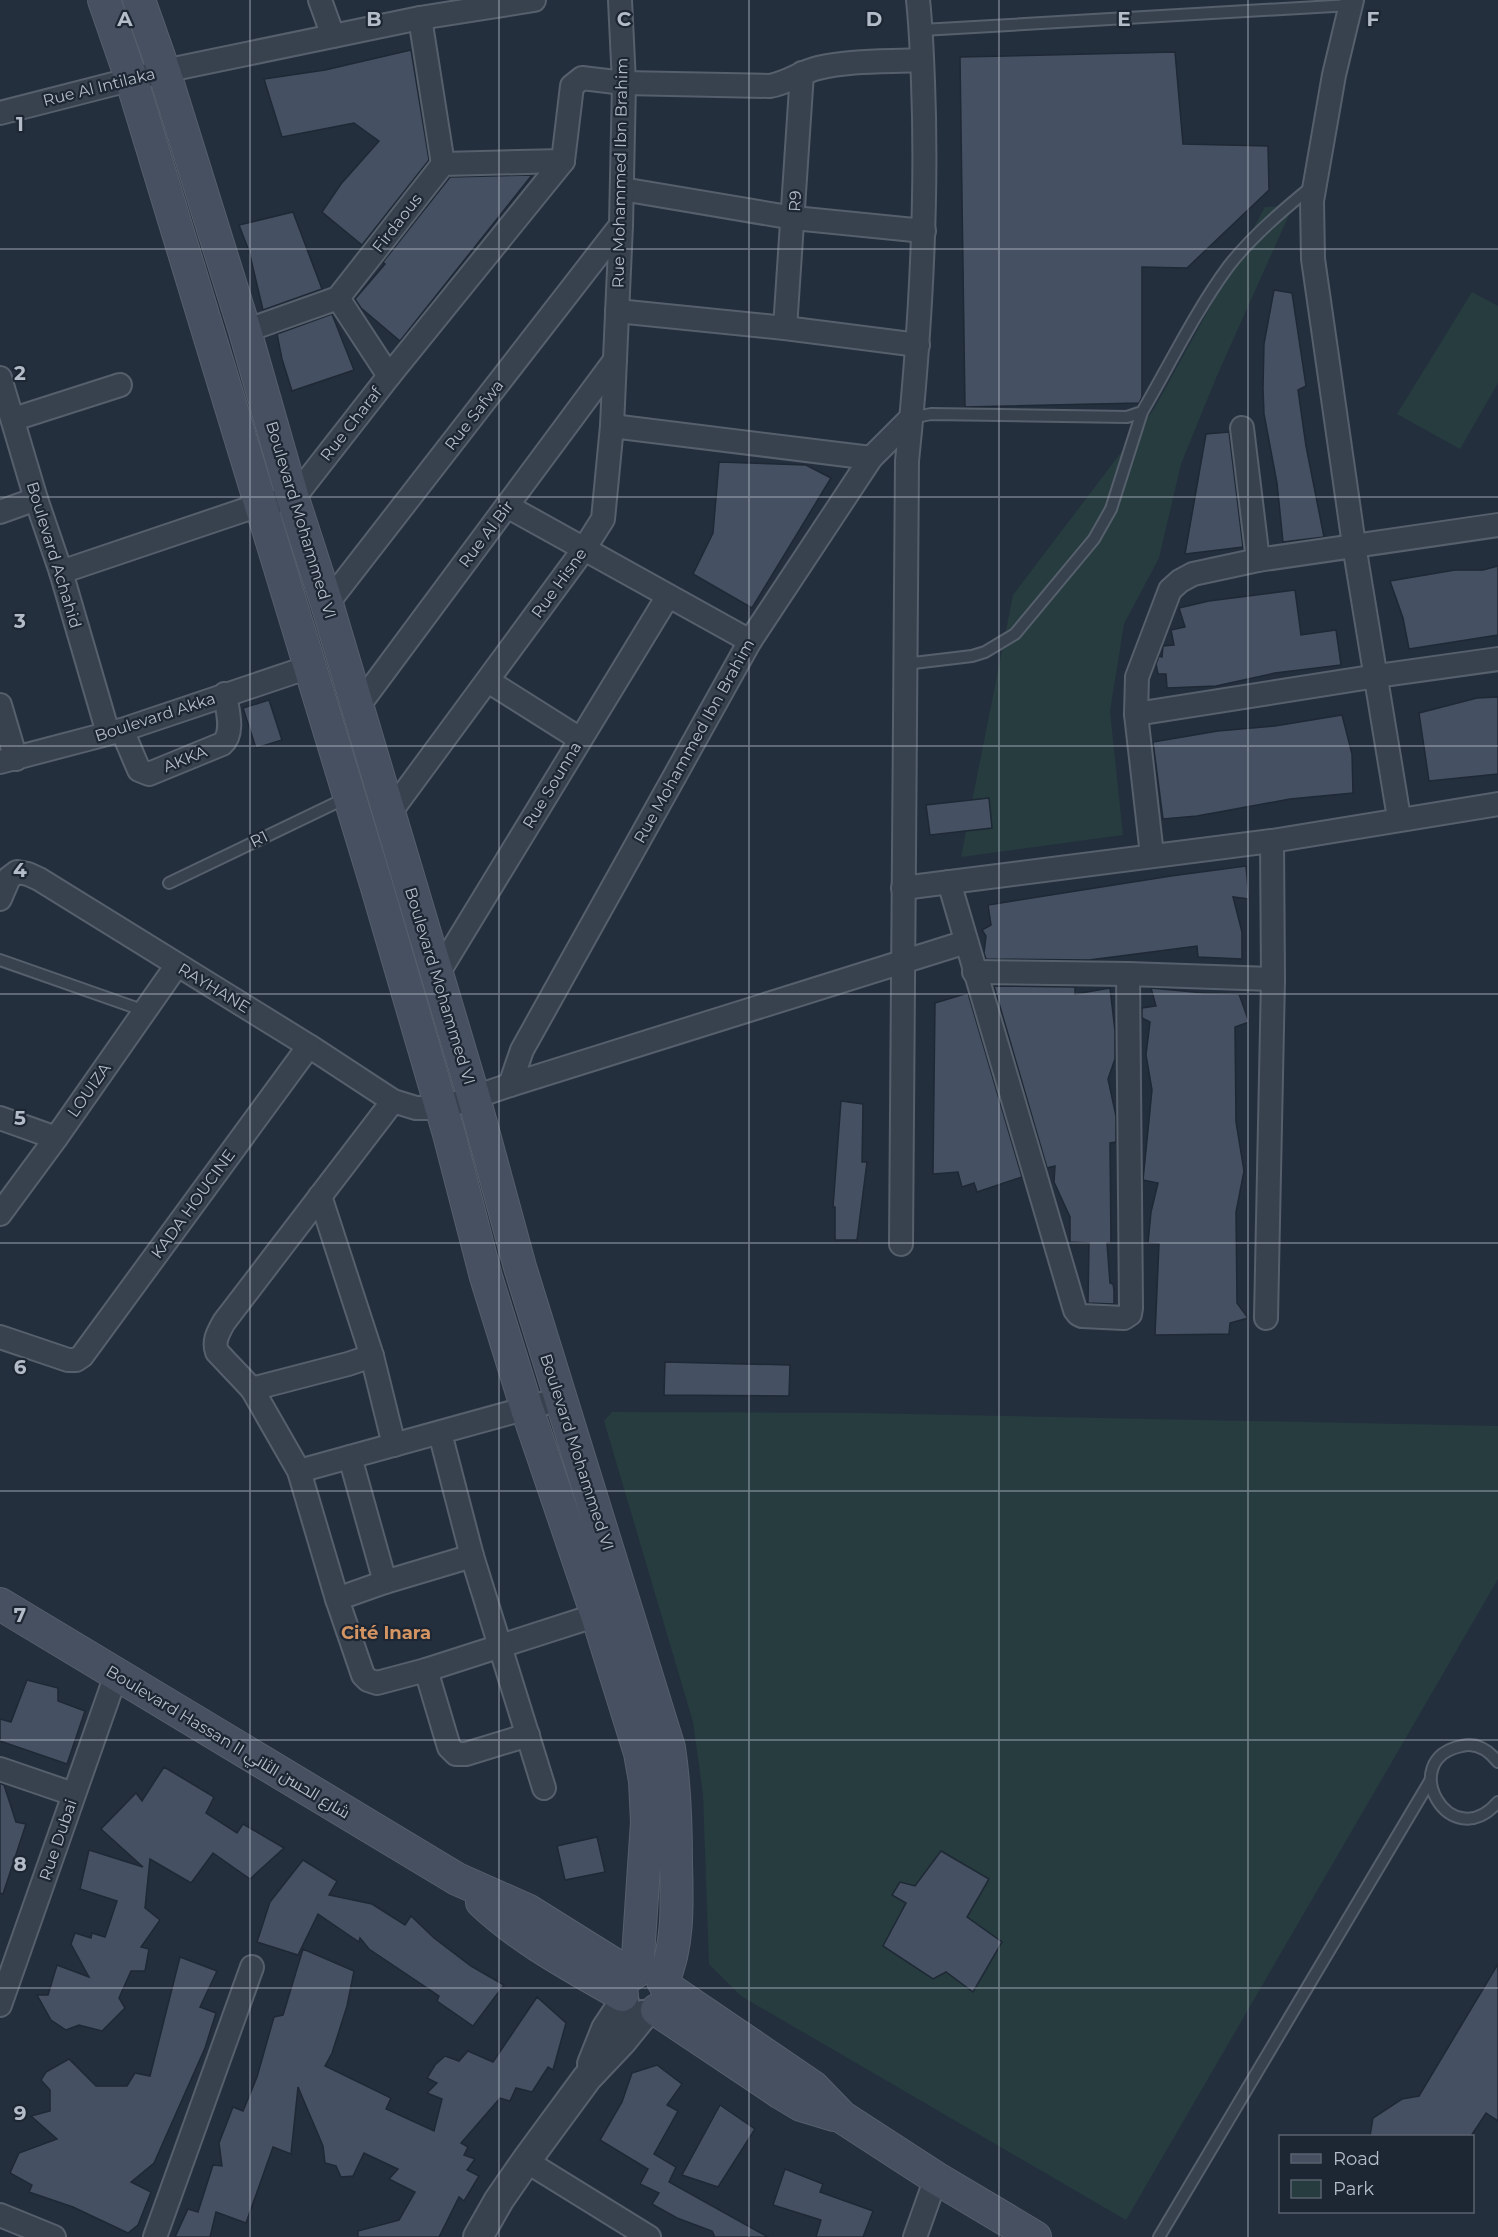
<svg xmlns="http://www.w3.org/2000/svg" width="1498" height="2237" viewBox="0 0 1498 2237" font-family="Montserrat,Cairo,sans-serif">
<style>
.green{fill:#263c3f}
.building{fill:#455162;stroke:#1f2835;stroke-width:1.5}
.lines{fill:none;stroke-linecap:round;stroke-linejoin:round}
.service-casing{stroke:#565f6c;stroke-width:14}
.minor-casing{stroke:#565f6c;stroke-width:26}
.tertiary-casing{stroke:#565f6c;stroke-width:32}
.secondary-casing{stroke:#565f6c;stroke-width:34}
.service{stroke:#38414e;stroke-width:10}
.minor{stroke:#38414e;stroke-width:22}
.tertiary{stroke:#38414e;stroke-width:28}
.secondary{stroke:#465061;stroke-width:32}
.grid{fill:none;stroke:#b4bcc9;stroke-width:1.5;stroke-opacity:0.55}
.labels{text-anchor:middle;dominant-baseline:central;stroke-width:4.5;stroke-linejoin:round;paint-order:stroke}
.street-label{font-size:16px;fill:#b4bcc9;stroke:#1d2633}
.neighbourhood-label{font-size:18px;font-weight:bold;fill:#d59563;stroke:#1d2633}
.grid-label{font-size:20px;text-anchor:middle;font-weight:bold;fill:#b4bcc9;stroke:#1d2633;stroke-width:4.5;stroke-linejoin:round;paint-order:stroke}
</style>
<rect width="100%" height="100%" fill="#242f3e"/>
<g class="green">
<polygon points="1293,206 1216,378 1181,464 1159,558 1124,624 1110,711 1123,835 961,857 1013,595 1154,409 1265,207"/>
<polygon points="1472,292 1498,306 1498,383 1460,449 1397,414"/>
<polygon points="612,1412 862,1413 1498,1426 1498,1579 1126,2220 741,1996 709,1964 703,1794 693,1722 604,1421"/>
</g>
<g class="building">
<polygon points="411,50 429,160 362,245 322,212 341,184 379,141 354,123 282,137 264,79 325,70"/>
<polygon points="1175,52 1183,144 1268,146 1269,190 1187,268 1142,267 1142,397 1139,403 965,407 960,57"/>
<polygon points="532,175 400,341 361,308 355,299 385,264 383,262 450,177"/>
<polygon points="293,212 322,289 263,310 249,251 239,225"/>
<polygon points="1274,290 1292,293 1306,386 1298,390 1306,446 1324,537 1283,542 1277,483 1264,414 1263,388 1264,344"/>
<polygon points="332,314 354,370 292,391 282,359 277,334"/>
<polygon points="1229,432 1243,547 1185,554 1206,434"/>
<polygon points="719,462 806,465 831,478 752,608 693,574 713,533"/>
<polygon points="1498,566 1498,635 1409,649 1403,618 1390,581 1455,570 1483,570"/>
<polygon points="1295,590 1301,635 1336,630 1341,665 1275,673 1216,686 1167,688 1166,674 1158,674 1156,664 1159,656 1162,657 1163,646 1174,645 1171,630 1185,627 1179,608 1209,601"/>
<polygon points="1498,697 1498,774 1429,781 1419,713 1477,698"/>
<polygon points="269,700 282,740 256,748 243,708"/>
<polygon points="1342,715 1352,754 1353,793 1290,799 1197,816 1163,819 1153,742 1218,731 1275,726"/>
<polygon points="989,798 992,828 930,835 926,805"/>
<polygon points="1246,866 1249,899 1233,897 1242,932 1242,959 1198,957 1197,946 1089,960 986,959 984,953 986,936 982,930 991,925 988,905 1171,876"/>
<polygon points="994,986 1075,987 1075,994 1110,988 1115,1031 1115,1059 1108,1079 1116,1116 1116,1142 1110,1143 1111,1243 1107,1243 1110,1283 1113,1284 1114,1290 1114,1304 1088,1303 1089,1243 1070,1242 1070,1217 1054,1182 1055,1166 1047,1168"/>
<polygon points="1151,988 1204,993 1239,994 1249,1022 1235,1027 1236,1122 1244,1171 1236,1212 1237,1303 1248,1318 1230,1323 1229,1334 1155,1335 1159,1244 1148,1243 1151,1212 1158,1183 1143,1180 1152,1090 1146,1055 1150,1022 1142,1018 1142,1008 1156,1006"/>
<polygon points="968,993 1022,1177 977,1192 974,1183 962,1187 958,1172 933,1174 935,1003"/>
<polygon points="841,1101 863,1104 862,1162 867,1162 857,1240 835,1240 835,1207 833,1207"/>
<polygon points="665,1362 790,1365 789,1396 664,1395"/>
<polygon points="27,1680 58,1688 58,1701 85,1711 67,1764 0,1741 0,1719 11,1722"/>
<polygon points="164,1767 214,1797 206,1813 237,1833 243,1824 284,1848 250,1879 213,1853 191,1883 150,1859 145,1908 160,1920 141,1947 149,1949 145,1971 131,1971 119,1998 125,2008 102,2031 79,2025 66,2030 51,2020 37,1995 48,1995 57,1965 89,1977 71,1944 75,1933 91,1938 92,1933 105,1937 117,1901 80,1889 89,1850 143,1867 101,1829 136,1793 142,1801"/>
<polygon points="0,1783 4,1785 16,1822 26,1824 3,1894 0,1893"/>
<polygon points="597,1837 605,1872 565,1880 557,1846"/>
<polygon points="941,1851 989,1879 967,1917 1002,1942 973,1992 946,1972 933,1979 883,1946 906,1903 892,1895 900,1882 915,1886"/>
<polygon points="303,1860 337,1881 329,1895 372,1904 405,1925 411,1916 434,1938 471,1966 504,1985 473,2026 437,2001 439,1996 369,1949 360,1938 359,1942 318,1914 298,1955 257,1942 270,1902"/>
<polygon points="303,1949 354,1971 347,2006 332,2053 325,2066 391,2098 386,2109 434,2131 442,2099 427,2093 437,2083 427,2078 435,2065 445,2056 459,2061 468,2051 493,2062 537,1997 566,2023 553,2070 548,2067 532,2092 516,2088 510,2101 500,2098 461,2143 468,2147 464,2155 475,2159 467,2170 479,2176 464,2201 459,2197 439,2237 358,2237 358,2231 399,2220 415,2192 389,2179 398,2169 364,2153 353,2176 341,2177 336,2166 325,2163 323,2146 298,2087 291,2154 273,2147 246,2223 216,2212 210,2237 175,2237 188,2209 198,2212 213,2165 222,2166 219,2143 233,2107 243,2111 257,2077 274,2017 283,2015"/>
<polygon points="180,1957 217,1971 200,2007 216,2013 205,2048 154,2163 131,2182 151,2192 138,2225 128,2233 73,2207 29,2192 32,2185 10,2173 19,2153 57,2139 31,2116 50,2111 50,2090 41,2080 46,2072 69,2059 96,2086 127,2086 135,2073 150,2076"/>
<polygon points="1498,1964 1498,2121 1486,2113 1471,2136 1370,2136 1373,2118 1402,2099 1419,2096"/>
<polygon points="657,2065 682,2084 667,2105 678,2111 654,2154 676,2167 669,2182 768,2237 715,2237 712,2231 677,2218 652,2204 659,2193 640,2184 648,2169 600,2140 622,2102 632,2073"/>
<polygon points="720,2105 755,2129 718,2187 682,2175"/>
<polygon points="785,2169 823,2184 820,2192 873,2211 863,2237 816,2237 821,2220 773,2205"/>
</g>
<g class="lines">
<defs>
<g id="service">
<polyline points="922,30 1351,5"/>
<path d="M 911,418 L 931,414 L 1127,417 L 1142,412 C 1170,364 1195,312 1228,267 C 1250,238 1283,210 1311,187"/>
<polyline points="905,664 972,656 985,652 1015,634 1094,539 1111,509 1142,412"/>
<polyline points="169,883 346,798"/>
<polyline points="0,960 145,1011"/>
<path d="M 1498,1762 C 1489,1751 1477,1742 1462,1746 C 1395,1759 1450,1857 1498,1802"/>
<polyline points="1159,2237 1430,1781"/>
</g>
<g id="minor">
<polyline points="320,0 333,36"/>
<polyline points="1352,0 1334,75 1312,201 1313,259 1354,545 1399,818"/>
<polyline points="420,18 443,164"/>
<polyline points="0,113 164,71 420,18 534,0"/>
<path d="M 563,161 L 572,86 L 582,78 L 624,83 L 770,86 C 788,83 801,72 818,68 C 851,60 888,62 922,60"/>
<polyline points="622,189 794,218 924,231"/>
<polyline points="338,298 389,376"/>
<polyline points="617,311 785,328 918,345"/>
<polyline points="785,328 802,73"/>
<polyline points="245,331 338,298 443,164 563,161"/>
<polyline points="0,378 36,499 61,572 108,733"/>
<polyline points="14,419 120,385"/>
<polyline points="612,426 871,458"/>
<polyline points="1242,428 1258,560"/>
<polyline points="507,506 750,641"/>
<polyline points="0,512 36,499"/>
<polyline points="1498,525 1258,560 1193,574 1180,581 1170,590 1137,677 1136,714 1377,676 1498,659"/>
<polyline points="61,572 262,504 293,499 389,376 563,161"/>
<polyline points="327,604 621,225"/>
<polyline points="488,681 580,739"/>
<polyline points="0,705 16,759"/>
<polyline points="357,708 615,360"/>
<polyline points="1136,714 1152,855"/>
<path d="M 122,730 L 139,770 L 149,774 L 222,744 C 235,733 227,709 225,694"/>
<polyline points="0,762 122,730 309,667"/>
<polyline points="389,814 584,549 603,519 612,426 621,225 624,83 620,0"/>
<polyline points="949,882 1075,1310 1078,1314 1082,1316 1124,1318 1130,1314 1131,1308 1128,974"/>
<polyline points="903,888 1272,841 1498,804"/>
<polyline points="0,899 9,878 17,872 28,874 39,879 309,1046 393,1101 416,1108 442,1108 510,1085 966,942"/>
<polyline points="974,972 1128,974 1273,979"/>
<polyline points="437,975 668,596"/>
<polyline points="510,1085 522,1050 750,641 871,458 911,418"/>
<path d="M 393,1101 L 224,1322 C 218,1333 213,1341 217,1352 L 252,1389 L 299,1471 L 337,1599 L 363,1675 L 368,1680 L 377,1683 L 426,1670 L 597,1615"/>
<polyline points="0,1118 56,1138"/>
<polyline points="320,1196 372,1356 394,1445"/>
<polyline points="0,1214 56,1138 177,965"/>
<path d="M 901,1244 L 907,461 C 920,335 928,209 923,82 C 922,55 921,27 918,0"/>
<polyline points="1266,1318 1273,979 1272,841"/>
<polyline points="0,1337 68,1360 76,1360 82,1356 309,1046"/>
<polyline points="252,1389 348,1364 372,1356"/>
<polyline points="440,1433 472,1556 544,1788"/>
<polyline points="350,1457 385,1582"/>
<polyline points="299,1471 560,1399"/>
<polyline points="337,1599 385,1582 472,1556"/>
<polyline points="426,1670 449,1747 456,1754 466,1754 528,1735"/>
<polyline points="0,1769 73,1794"/>
<polyline points="0,2005 116,1675"/>
<polyline points="526,2161 649,2237"/>
<polyline points="0,2215 54,2237"/>
<polyline points="155,2237 252,1967"/>
<polyline points="915,2237 936,2178"/>
</g>
<g id="tertiary">
<polyline points="592,2064 606,2029 624,2002"/>
<polyline points="478,2237 499,2200 526,2161 587,2078 622,2041 643,2015"/>
</g>
<g id="secondary">
<polyline points="104,0 131,78 376,884 449,1134 486,1277 527,1409 597,1615 640,1753 645,1781 647,1822 637,1971"/>
<path d="M 139,0 L 164,71 L 245,331 L 293,499 L 327,604 L 474,1098 L 520,1267 L 669,1748 C 675,1787 676,1824 676,1863 C 677,1902 679,1945 663,1981"/>
<polyline points="0,1604 457,1879 527,1910 631,1975"/>
<path d="M 482,1902 C 522,1940 574,1967 622,1995"/>
<polyline points="666,1987 813,2087 842,2117 936,2178 1035,2237"/>
<polyline points="657,2010 781,2093 801,2105 834,2115"/>
</g>
</defs>
<use href="#service" class="service-casing"/>
<use href="#minor" class="minor-casing"/>
<use href="#tertiary" class="tertiary-casing"/>
<use href="#secondary" class="secondary-casing"/>
<use href="#service" class="service"/>
<use href="#minor" class="minor"/>
<use href="#tertiary" class="tertiary"/>
<use href="#secondary" class="secondary"/>
</g>
<path class="grid" d="M 250,0 L 250,2237M 499,0 L 499,2237M 749,0 L 749,2237M 999,0 L 999,2237M 1248,0 L 1248,2237M 0,249 L 1498,249M 0,497 L 1498,497M 0,746 L 1498,746M 0,994 L 1498,994M 0,1243 L 1498,1243M 0,1491 L 1498,1491M 0,1740 L 1498,1740M 0,1988 L 1498,1988"/>
<g class="labels">
<g class="street-label">
<text transform="translate(99 87) rotate(-14)">Rue Al Intilaka</text>
<text transform="translate(620 173) rotate(-89)">Rue Mohammed Ibn Brahim</text>
<text transform="translate(795 201) rotate(-87)">R9</text>
<text transform="translate(397 223) rotate(-52)">Firdaous</text>
<text transform="translate(474 415) rotate(-52)">Rue Safwa</text>
<text transform="translate(351 424) rotate(-52)">Rue Charaf</text>
<text transform="translate(301 520) rotate(73)">Boulevard Mohammed VI</text>
<text transform="translate(486 534) rotate(-53)">Rue Al Bir</text>
<text transform="translate(54 555) rotate(73)">Boulevard Achahid</text>
<text transform="translate(559 583) rotate(-54)">Rue Hisne</text>
<text transform="translate(155 717) rotate(-18)">Boulevard Akka</text>
<text transform="translate(694 741) rotate(-61)">Rue Mohammed Ibn Brahim</text>
<text transform="translate(185 759) rotate(-22)">AKKA</text>
<text transform="translate(552 785) rotate(-59)">Rue Sounna</text>
<text transform="translate(259 839) rotate(-26)">R1</text>
<text transform="translate(440 986) rotate(73)">Boulevard Mohammed VI</text>
<text transform="translate(214 988) rotate(31)">RAYHANE</text>
<text transform="translate(89 1090) rotate(-55)">LOUIZA</text>
<text transform="translate(193 1204) rotate(-54)">KADA HOUCINE</text>
<text transform="translate(577 1452) rotate(72)">Boulevard Mohammed VI</text>
<text transform="translate(228 1742) rotate(31)">Boulevard Hassan II شارع الحسن الثاني</text>
<text transform="translate(58 1840) rotate(-71)">Rue Dubai</text>
</g>
<g class="neighbourhood-label">
<text x="386" y="1633">Cité Inara</text>
</g>
</g>
<g class="grid-label">
<text x="125" y="26">A</text>
<text x="374" y="26">B</text>
<text x="624" y="26">C</text>
<text x="874" y="26">D</text>
<text x="1124" y="26">E</text>
<text x="1373" y="26">F</text>
<text x="20" y="131">1</text>
<text x="20" y="380">2</text>
<text x="20" y="628">3</text>
<text x="20" y="877">4</text>
<text x="20" y="1125">5</text>
<text x="20" y="1374">6</text>
<text x="20" y="1622">7</text>
<text x="20" y="1871">8</text>
<text x="20" y="2120">9</text>
</g>
<rect x="1279" y="2135" width="195" height="78" fill="#1d2633" stroke="#59626f" stroke-width="1.5"/>
<rect x="1291" y="2154" width="30" height="9" fill="#465061" stroke="#59626f" stroke-width="1.5"/>
<text x="1333" y="2165" font-size="18" fill="#b4bcc9">Road</text>
<rect x="1291" y="2180" width="30" height="18" fill="#263c3f" stroke="#59626f" stroke-width="1.5"/>
<text x="1333" y="2195" font-size="18" fill="#b4bcc9">Park</text>
</svg>
